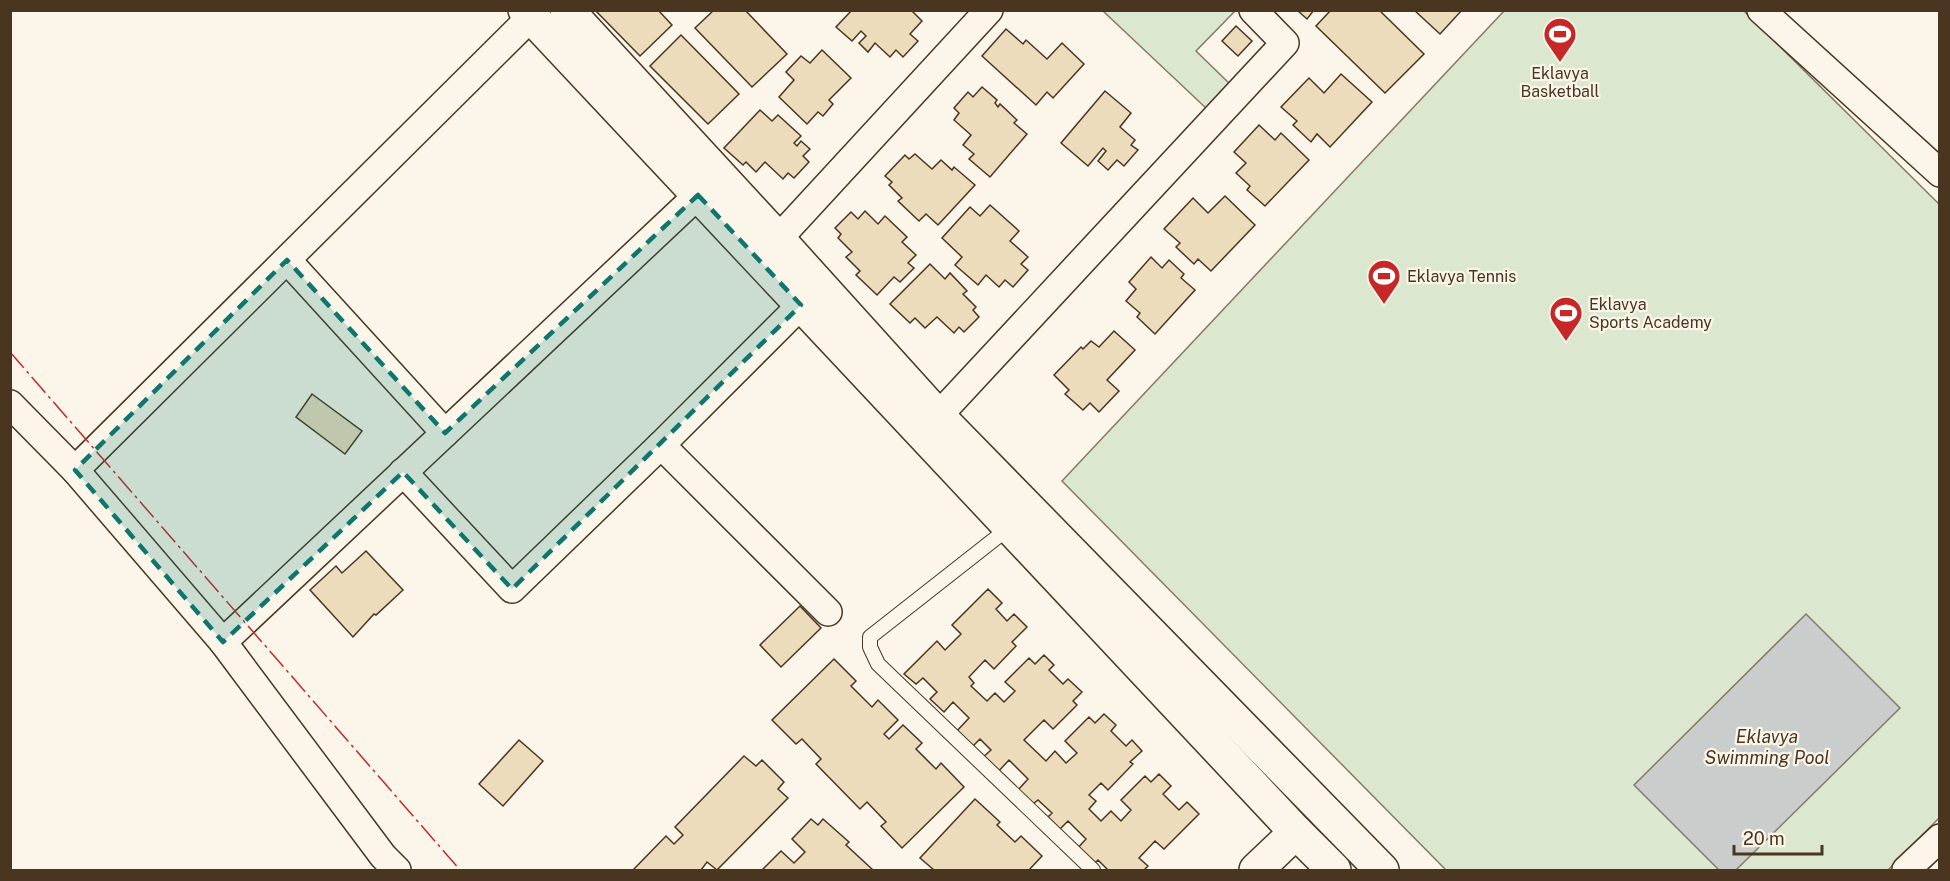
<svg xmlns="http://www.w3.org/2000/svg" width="1950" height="881" viewBox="0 0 1950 881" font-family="'Public Sans',sans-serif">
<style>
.green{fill:#dce7d0;stroke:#887966;stroke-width:1.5}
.water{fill:#c9cecd;stroke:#887966;stroke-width:1.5}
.building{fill:#ecdcbc;stroke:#4a3520;stroke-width:1.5}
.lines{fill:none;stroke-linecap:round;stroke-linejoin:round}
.lane-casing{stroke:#4a3520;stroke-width:16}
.street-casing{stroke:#4a3520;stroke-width:30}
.secondary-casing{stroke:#4a3520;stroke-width:36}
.lane{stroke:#fbf6e9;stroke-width:14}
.street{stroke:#fbf6e9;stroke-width:27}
.secondary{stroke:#fbf6e9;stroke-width:33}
.power{stroke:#c62828;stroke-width:1.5;stroke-dasharray:21 4.5 3 4.5;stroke-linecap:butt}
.marked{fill:#0f766e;fill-opacity:0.2;stroke:#0f766e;stroke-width:4.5;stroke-dasharray:12 8;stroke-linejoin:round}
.labels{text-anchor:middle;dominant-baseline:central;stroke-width:4.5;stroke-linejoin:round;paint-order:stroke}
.poi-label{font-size:16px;fill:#4a3520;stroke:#fbf6e9;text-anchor:start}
.water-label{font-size:18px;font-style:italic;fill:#4a3520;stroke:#fbf6e9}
</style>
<rect width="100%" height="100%" fill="#fbf6e9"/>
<g class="green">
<polygon points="1103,11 1235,11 1196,51 1231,85 1208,110"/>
<polygon points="1504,11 1744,11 1939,204 1939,818 1888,870 1446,870 1062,481"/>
</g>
<polygon class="water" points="1806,614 1900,708 1736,870 1719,870 1634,785"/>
<g class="building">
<polygon points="595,10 658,10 672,25 640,56"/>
<polygon points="714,10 745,10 787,54 752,87 695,28"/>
<polygon points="852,10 911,10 922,21 910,34 918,41 903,57 896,50 890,57 875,43 868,52 859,43 866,36 861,31 852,41 836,27"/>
<polygon points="1297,10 1314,10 1307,19"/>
<polygon points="1331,10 1379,10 1424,54 1385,93 1316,26"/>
<polygon points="1414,10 1462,10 1440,34"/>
<polygon points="1236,26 1252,41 1238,56 1222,41"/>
<polygon points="1006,29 1023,44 1026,40 1047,59 1062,43 1084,64 1053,98 1047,92 1036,105 982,56"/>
<polygon points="681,35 739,94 708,124 650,66"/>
<polygon points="822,50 851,78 829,100 833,104 823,116 818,112 807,124 779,97 794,80 786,72 801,56 810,63"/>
<polygon points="1341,74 1372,102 1330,147 1317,134 1311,142 1293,125 1297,121 1281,107 1309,78 1324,93"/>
<polygon points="982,87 997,100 995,103 998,107 1000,104 1017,120 1014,123 1027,134 990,177 969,159 974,154 963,145 971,135 954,120 959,113 954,108 968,92 973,97"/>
<polygon points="1105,91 1131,113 1120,127 1135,140 1131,145 1138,150 1124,166 1117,160 1108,170 1098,161 1106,151 1103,148 1088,166 1061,143"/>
<polygon points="760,110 772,121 778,115 801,136 794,143 797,146 801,141 810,149 803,156 809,162 794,178 788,173 783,179 765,162 756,172 746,162 743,165 724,148"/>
<polygon points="1259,125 1275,140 1281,133 1309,160 1265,206 1247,190 1250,186 1236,173 1246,163 1234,152"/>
<polygon points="915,154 932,169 941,160 952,170 954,167 975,185 938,225 926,214 919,221 898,201 902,198 889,185 892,182 885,176 905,155 909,159"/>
<polygon points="1225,196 1255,225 1211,271 1198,259 1194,264 1176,247 1180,243 1164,229 1193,198 1208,213"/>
<polygon points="990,205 1019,231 1010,241 1028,257 1021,264 1028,270 1013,287 1005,280 999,287 986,275 978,285 955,265 962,257 942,238 970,207 980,216"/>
<polygon points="865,211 878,224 885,216 907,237 902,242 916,255 908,263 914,268 900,282 894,277 877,295 856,275 860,271 846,257 852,252 838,238 841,234 835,228 851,212 858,219"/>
<polygon points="1151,257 1162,268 1169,260 1184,274 1181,278 1195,290 1155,334 1137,317 1140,313 1126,301 1136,289 1129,282"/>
<polygon points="930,264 945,279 950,273 967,291 963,294 976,307 973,310 979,317 964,332 959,327 954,333 937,317 925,328 915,318 910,323 890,304"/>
<polygon points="1114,331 1135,350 1107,380 1119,391 1099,412 1090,403 1083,410 1065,394 1069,390 1054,375 1081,347 1083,349 1091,341 1099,347"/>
<polygon points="312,394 362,431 345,454 296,417"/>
<polygon points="366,551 403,590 376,615 374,614 353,637 310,590 336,566 342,573"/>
<polygon points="988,589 1002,603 996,609 1007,621 1014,614 1027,627 1012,642 1016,646 994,669 985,660 969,677 974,683 971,686 987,701 995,693 1004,702 1015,691 1005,682 1029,658 1035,664 1044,655 1054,665 1049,670 1063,684 1068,679 1082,692 1073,701 1077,705 1053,729 1044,720 1024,740 1046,761 1055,751 1066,763 1077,753 1065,741 1089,717 1095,723 1104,714 1116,725 1111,731 1126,746 1132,740 1142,751 1130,762 1133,764 1108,790 1101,783 1089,795 1096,801 1089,809 1101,821 1111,811 1121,821 1131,810 1121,800 1145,776 1151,782 1159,774 1171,786 1163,794 1179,810 1187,802 1199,814 1164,849 1155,841 1139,858 1148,866 1144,870 1108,870 1098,860 1092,866 1076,850 1086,839 1068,821 1060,829 1048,817 1052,813 1038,800 1033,804 1018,790 1028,779 1009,760 997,773 982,758 991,750 980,739 971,748 955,733 969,718 953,702 944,712 930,699 937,692 923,678 916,684 904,674 937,641 945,650 961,634 952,625"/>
<polygon points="800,606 821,628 781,667 760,645"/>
<polygon points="834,659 856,681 851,686 872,707 878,700 898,720 884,734 889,739 903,725 922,743 916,749 936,769 941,763 964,787 902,848 881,826 886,822 867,802 860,809 816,764 821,759 802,739 796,744 772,720"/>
<polygon points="519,740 543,761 503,806 479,784"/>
<polygon points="744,756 756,766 762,760 784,782 778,789 788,798 717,870 707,862 701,870 633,870 666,836 674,844 683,835 675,827"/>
<polygon points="975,799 1000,822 997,825 1015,842 1021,836 1042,856 1029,870 934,870 920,858"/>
<polygon points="811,819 818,825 823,819 849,842 846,845 873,870 762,870 781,851 794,863 805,852 792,839"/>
</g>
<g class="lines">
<defs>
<polyline id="lane" points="1010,527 870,637 870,647 878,664 1093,870"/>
<g id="street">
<polyline points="1761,10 1940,173"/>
<polyline points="778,239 989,10"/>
<polyline points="287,260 445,433"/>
<polyline points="10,404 75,470 223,642 383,856 397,870"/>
<polyline points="938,416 1285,43 1253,10"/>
<polyline points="661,445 801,305"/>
<polyline points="75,470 531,17"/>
<polyline points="403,472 512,589 661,445 828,612"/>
<polyline points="223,642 698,195"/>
<polyline points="1906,870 1940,838"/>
</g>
<g id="secondary">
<polyline points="525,10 1296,832 1334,870"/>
<polyline points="567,10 778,239 938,416 1382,870"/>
<polyline points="1256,870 1296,832"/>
</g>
</defs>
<use href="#lane" class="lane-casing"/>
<use href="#street" class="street-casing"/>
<use href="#secondary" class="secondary-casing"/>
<use href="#lane" class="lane"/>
<use href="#street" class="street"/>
<use href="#secondary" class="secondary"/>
<polyline class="power" points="10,352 460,870"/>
</g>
<path class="marked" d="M 698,195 L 801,305 L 512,589 L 403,472 L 223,642 L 75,470 L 287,260 L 445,433 Z"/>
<defs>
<symbol id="stadium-pin" viewBox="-11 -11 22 30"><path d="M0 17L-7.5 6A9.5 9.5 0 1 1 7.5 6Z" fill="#c62828" stroke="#fbf6e9"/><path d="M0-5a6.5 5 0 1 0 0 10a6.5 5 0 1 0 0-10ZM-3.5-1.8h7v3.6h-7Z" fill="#fff"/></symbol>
</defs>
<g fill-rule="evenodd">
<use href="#stadium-pin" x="1541" y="15" width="38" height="52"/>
<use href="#stadium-pin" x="1365" y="257" width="38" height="52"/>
<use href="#stadium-pin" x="1547" y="294" width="38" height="52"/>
</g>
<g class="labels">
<g class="poi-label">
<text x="1560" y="73" text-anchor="middle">Eklavya<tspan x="1560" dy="18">Basketball</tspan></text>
<text x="1407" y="276">Eklavya Tennis</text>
<text x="1589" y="304">Eklavya<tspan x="1589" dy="18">Sports Academy</tspan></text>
</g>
<g class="water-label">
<text x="1767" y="736">Eklavya<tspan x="1767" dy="21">Swimming Pool</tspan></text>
</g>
</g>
<rect width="1950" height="881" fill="none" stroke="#4a3520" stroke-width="24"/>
<path d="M1734 845v9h88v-9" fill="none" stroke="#4a3520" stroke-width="3"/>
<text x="1743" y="845" font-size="18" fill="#4a3520" stroke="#fbf6e9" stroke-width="4.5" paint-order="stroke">20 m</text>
</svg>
